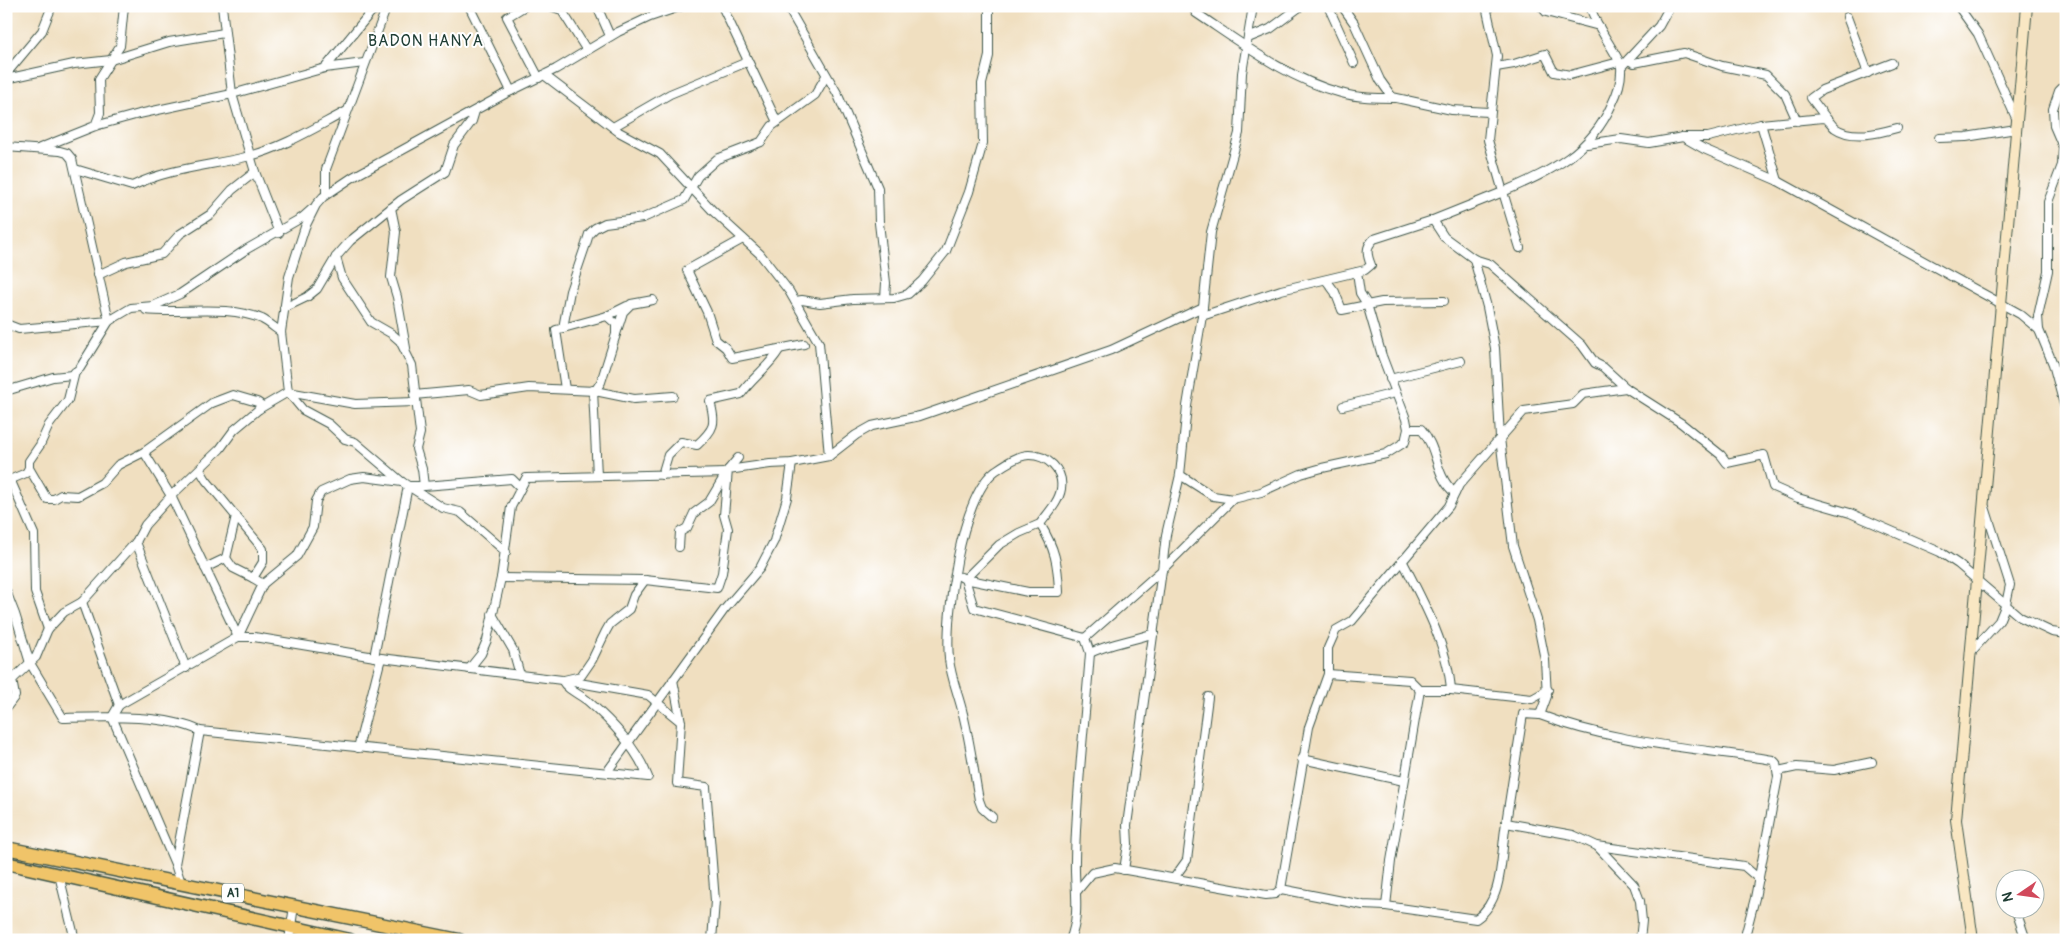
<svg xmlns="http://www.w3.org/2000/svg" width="2072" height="946" viewBox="0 0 2072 946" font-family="Pangolin,sans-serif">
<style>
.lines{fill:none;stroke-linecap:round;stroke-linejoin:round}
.minor-casing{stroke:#3e5549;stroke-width:10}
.secondary-casing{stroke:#3e5549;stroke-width:12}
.trunk-casing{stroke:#3e5549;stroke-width:15}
.minor{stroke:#fff;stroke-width:8}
.secondary{stroke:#f9e7c3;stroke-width:10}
.trunk{stroke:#f0c469;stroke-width:12}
.labels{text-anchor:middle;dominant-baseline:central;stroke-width:4;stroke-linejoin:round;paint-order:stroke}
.shield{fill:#fff;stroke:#627771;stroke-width:1}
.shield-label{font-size:12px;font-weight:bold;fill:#1f3d34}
.quarter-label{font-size:16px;letter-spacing:1px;fill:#1f3d34;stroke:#fff}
</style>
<rect width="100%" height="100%" fill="#fff"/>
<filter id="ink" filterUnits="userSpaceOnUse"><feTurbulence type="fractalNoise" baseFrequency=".02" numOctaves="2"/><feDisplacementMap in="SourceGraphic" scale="10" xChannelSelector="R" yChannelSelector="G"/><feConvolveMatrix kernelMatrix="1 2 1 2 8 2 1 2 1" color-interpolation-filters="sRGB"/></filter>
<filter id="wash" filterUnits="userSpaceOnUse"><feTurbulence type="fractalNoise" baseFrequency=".0096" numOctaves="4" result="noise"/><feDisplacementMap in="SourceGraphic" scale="20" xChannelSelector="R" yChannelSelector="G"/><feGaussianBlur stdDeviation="1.12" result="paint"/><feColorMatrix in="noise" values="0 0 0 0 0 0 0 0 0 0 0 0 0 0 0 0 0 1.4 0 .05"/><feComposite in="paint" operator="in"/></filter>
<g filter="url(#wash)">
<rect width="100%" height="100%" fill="#f0dfc0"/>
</g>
<g filter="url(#ink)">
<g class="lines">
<defs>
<g id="minor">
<polyline points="222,6 232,94 255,172 279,233"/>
<polyline points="469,6 511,91"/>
<polyline points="525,6 507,17 539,78"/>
<polyline points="550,6 562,10"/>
<polyline points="559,6 586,49"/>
<polyline points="722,6 777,122"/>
<polyline points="787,6 837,93 878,188 879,223 886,283 885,298"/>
<path d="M 1192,6 L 1196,13 C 1241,43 1288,79 1341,93 C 1358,98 1377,98 1394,98"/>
<polyline points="1328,6 1354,63"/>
<polyline points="1342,6 1354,23 1380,80 1392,97 1452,110 1489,112"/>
<polyline points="1486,6 1497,56 1488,140 1503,192 1433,220 1444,237 1474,259 1487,307 1495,348 1500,438 1513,546 1537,620 1545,660 1547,696 1540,715 1523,714 1506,823 1573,835 1597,846 1634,885 1640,901 1642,921 1640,940"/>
<polyline points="1541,6 1546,12 1599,26"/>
<path d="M 1590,6 C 1595,25 1612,46 1621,65"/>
<polyline points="1958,6 1978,34 2017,120"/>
<polyline points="599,11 610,36"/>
<polyline points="1847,17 1868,73"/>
<polyline points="1248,38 1270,29 1301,6"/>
<polyline points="1628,60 1634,63 1684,53 1722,66 1766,75 1785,94 1797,121"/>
<polyline points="1496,67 1514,64 1545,54 1554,72 1570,75 1619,62"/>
<polyline points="325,68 371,12 384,6"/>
<polyline points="6,74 42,31 52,6"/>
<polyline points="6,79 74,64 111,60 169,42 224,33"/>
<polyline points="1827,119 1811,98 1822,90 1892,63"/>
<polyline points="1761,124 1778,181"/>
<polyline points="95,126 100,113 99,79 120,46 124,6"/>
<polyline points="613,127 670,94 747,62"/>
<polyline points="1683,137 1704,149 1778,181 2020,314 2039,330 2053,364 2066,412"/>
<polyline points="1939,138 1966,137 2016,129"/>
<path d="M 1587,144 L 1621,139 L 1649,143 L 1683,137 L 1708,137 L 1761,124 L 1823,118 C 1830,119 1830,124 1835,128 C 1852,140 1879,133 1897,128"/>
<polyline points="6,147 60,151 67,153 72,159 109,321 19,329 6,324"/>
<polyline points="40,148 95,126 139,114 232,94 325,68 364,63"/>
<path d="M 75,169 L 132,186 C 169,168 210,166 250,156 C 284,147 316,127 347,111"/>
<polyline points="326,194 326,169 387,6"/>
<polyline points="391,208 396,232 391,277 397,297 406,348"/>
<polyline points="743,239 687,270 707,312 716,340 726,348 732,358 804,344"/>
<path d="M 1520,248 L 1503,192 C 1550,171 1590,154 1612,104 C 1618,92 1622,81 1621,67 L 1659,26 L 1670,6"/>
<polyline points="336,257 342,278 371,322 392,334 400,341 412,365 420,433 416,449 422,469 424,486 408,486"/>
<polyline points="1474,259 1490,264 1582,345 1595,363 1603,367 1626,388 1681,423 1721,455 1727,463 1764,455 1773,487 1798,498 1850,513 1940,552 1958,564 2020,617 2052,632 2066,634"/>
<polyline points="98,275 126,262 162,254 180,234 211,214 232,190 255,172"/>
<polyline points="1326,280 1335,292 1342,310 1382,302 1444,301"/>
<polyline points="795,301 802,300 820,303 853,299 894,298 908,294 922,281 946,251 969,192 983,143 982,84 989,56 989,6"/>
<polyline points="284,308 307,297 317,289 336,257 350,241 401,200 445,172 454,145 472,121 475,111"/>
<path d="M 146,310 C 183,314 226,304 262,319 C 268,322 275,328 281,332"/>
<polyline points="607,316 627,306"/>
<path d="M 1202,316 L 1281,290 L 1365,270 L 1371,265 C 1367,255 1365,247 1374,239 L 1433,220"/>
<polyline points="563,328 570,291 586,244 589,234 595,228 605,223 643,218 684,200 698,176 717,159 761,142 772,126 815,95 826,76"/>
<polyline points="2039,330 2038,316 2048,271 2048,202 2062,165 2063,147 2054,126 2053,109 2059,91 2066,84"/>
<polyline points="1390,379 1461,361"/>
<polyline points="565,389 556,330 607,316 616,324 616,334"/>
<polyline points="593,390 597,476"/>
<polyline points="6,391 53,377 72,375 80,368 109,321 131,308 153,306 180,294 247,249 303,217 312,209"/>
<polyline points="595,391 601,382 623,312 631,304 653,300"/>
<polyline points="414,395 469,390 481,395 529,388 595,391 634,399 673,396"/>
<polyline points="415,402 355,404 288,392 303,410 329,424 345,439 355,442 402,482 443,508 460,512 506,552"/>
<polyline points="1343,406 1395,393"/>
<path d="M 1408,429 L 1421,429 C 1439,449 1434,476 1455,493"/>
<polyline points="144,452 171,496 238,637"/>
<polyline points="829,456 856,435 872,426 920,416 1111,350 1203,307"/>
<polyline points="29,468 47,499 54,499 61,495 78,496 102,483 118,465 144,452 212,403 233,395 257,402 260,404 259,409"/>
<polyline points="200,470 206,480 263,549 263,562 253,578 263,584"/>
<path d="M 662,475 L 668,455 L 681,442 L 697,445 C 715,428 716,425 710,401 L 741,394 C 752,378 769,367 779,350"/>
<polyline points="1180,475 1213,496 1233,499"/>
<polyline points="10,479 34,534 35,592 48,629"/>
<polyline points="7,481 26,473 29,468 29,461 40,445 49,425 68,400 75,372"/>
<polyline points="424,486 512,479 520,487"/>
<polyline points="136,542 186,668"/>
<polyline points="679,547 680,532 687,528 694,513 709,502 728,470 738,458"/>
<polyline points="226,558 236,516"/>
<polyline points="205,568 226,558 233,568 253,578"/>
<polyline points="961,577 965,579 974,608 1085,638"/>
<polyline points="501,578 645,580 717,588 722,573 728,529 724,515 728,470 770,464 792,463 829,456 819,343 789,291 760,254 713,211 660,154 619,132 544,75"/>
<path d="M 6,591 L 15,614 L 30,663 L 63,718 C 102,717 166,714 200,731 L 648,777 C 636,747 613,723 589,702 C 580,694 568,691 562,680"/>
<polyline points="82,602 119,705"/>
<polyline points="492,614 513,650 520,675"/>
<polyline points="238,637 254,637 381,658 562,680 648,695 681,722"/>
<path d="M 1090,653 C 1110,643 1132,641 1154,633"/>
<polyline points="1970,653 1999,621 2006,604 2010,585 1985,507"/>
<polyline points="374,657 408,486"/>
<polyline points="469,669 481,654 487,640 501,578 511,507 526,478 726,473"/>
<polyline points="6,670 12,680"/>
<polyline points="1328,674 1410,680 1420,690"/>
<polyline points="564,680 581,676 592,660 606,631 610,624 629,609 634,595 645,580"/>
<polyline points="673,680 681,722 677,783 706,787 715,901 712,940"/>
<polyline points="1451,690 1532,699 1548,690"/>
<polyline points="6,708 15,696 12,680 36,657 48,629 64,612 82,602 136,542 145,525 171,496 220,449 234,430 259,409 288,392 281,332 289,277 305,227 316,205 323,197 353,177 503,95 556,69 618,32 650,17 682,6"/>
<path d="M 1540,715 C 1613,743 1696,748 1773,760 L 1776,763 L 1778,777 L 1755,898 L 1744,940"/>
<polyline points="112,717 119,705 238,637 263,584 297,556 302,547 313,527 316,501 321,492 350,479 364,477 402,482"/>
<polyline points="112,717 175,864 181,883"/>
<polyline points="358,748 381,658"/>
<polyline points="1302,759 1404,781"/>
<polyline points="1778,771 1797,767 1834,770 1872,762"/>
<polyline points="607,772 724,610 760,568 774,541 787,498 792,463"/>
<path d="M 992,817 L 982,808 L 979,800 C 974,772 970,742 963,714 C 959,696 951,678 949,659 C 945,617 960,498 995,471 C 1004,465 1018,455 1029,455 C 1047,455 1064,470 1061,489 C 1059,502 1048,513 1040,524 C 1055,548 1058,564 1059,592 L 1028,592 L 965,579 L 999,545 L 1019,533 L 1040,524"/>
<polyline points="1597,846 1744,866 1759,879"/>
<polyline points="175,864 200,731"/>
<polyline points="1124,870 1128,844 1127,825 1162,570 1233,499 1261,492 1301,474 1322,468 1386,454 1405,442 1408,429 1406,419 1382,356 1367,304 1360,293 1357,272"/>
<polyline points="59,875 75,940"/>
<polyline points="1174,878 1187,860 1208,697"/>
<path d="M 1281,889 L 1363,905 L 1386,906 L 1391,861 L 1420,690 L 1451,690 C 1448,646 1422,599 1402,560"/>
<polyline points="1077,891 1092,873 1115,868 1266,895 1275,894 1281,889 1309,727 1328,674 1328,648 1336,630 1352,621 1449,506 1459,485 1524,411 1573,404 1583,394 1626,388"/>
<path d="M 1386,906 L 1476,919 C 1505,899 1500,855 1506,823"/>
<polyline points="2015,908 2026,940"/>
<polyline points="289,940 294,906"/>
<path d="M 1070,940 C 1081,914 1074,888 1075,860 C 1076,792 1085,722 1090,653 L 1085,638 L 1162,570 L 1166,535 L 1180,475 L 1187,406 L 1202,316 L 1211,232 L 1239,133 L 1242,73 L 1253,6"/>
</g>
<polyline id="secondary" points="1973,940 1956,820 2027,6"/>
<g id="trunk">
<polyline points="6,848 459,940"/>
<polyline points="6,863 350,940"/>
</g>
</defs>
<use href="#minor" class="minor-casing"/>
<use href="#secondary" class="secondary-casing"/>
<use href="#trunk" class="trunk-casing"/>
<use href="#minor" class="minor"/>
<use href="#secondary" class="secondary"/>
<use href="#trunk" class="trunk"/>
</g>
</g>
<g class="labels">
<rect class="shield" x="222" y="883.5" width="22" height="19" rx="4"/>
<g class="shield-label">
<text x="233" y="893">A1</text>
</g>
<g class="quarter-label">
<text x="426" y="41">BADON HANYA</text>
</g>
</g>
<rect width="2072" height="946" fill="none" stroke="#fff" stroke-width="25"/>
<g transform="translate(2020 894) rotate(257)"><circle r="24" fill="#ffffff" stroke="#a5b1ae"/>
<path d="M0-4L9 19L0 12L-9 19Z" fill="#d1495b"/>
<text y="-8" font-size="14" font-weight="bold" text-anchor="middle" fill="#1f3d34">N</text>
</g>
</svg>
